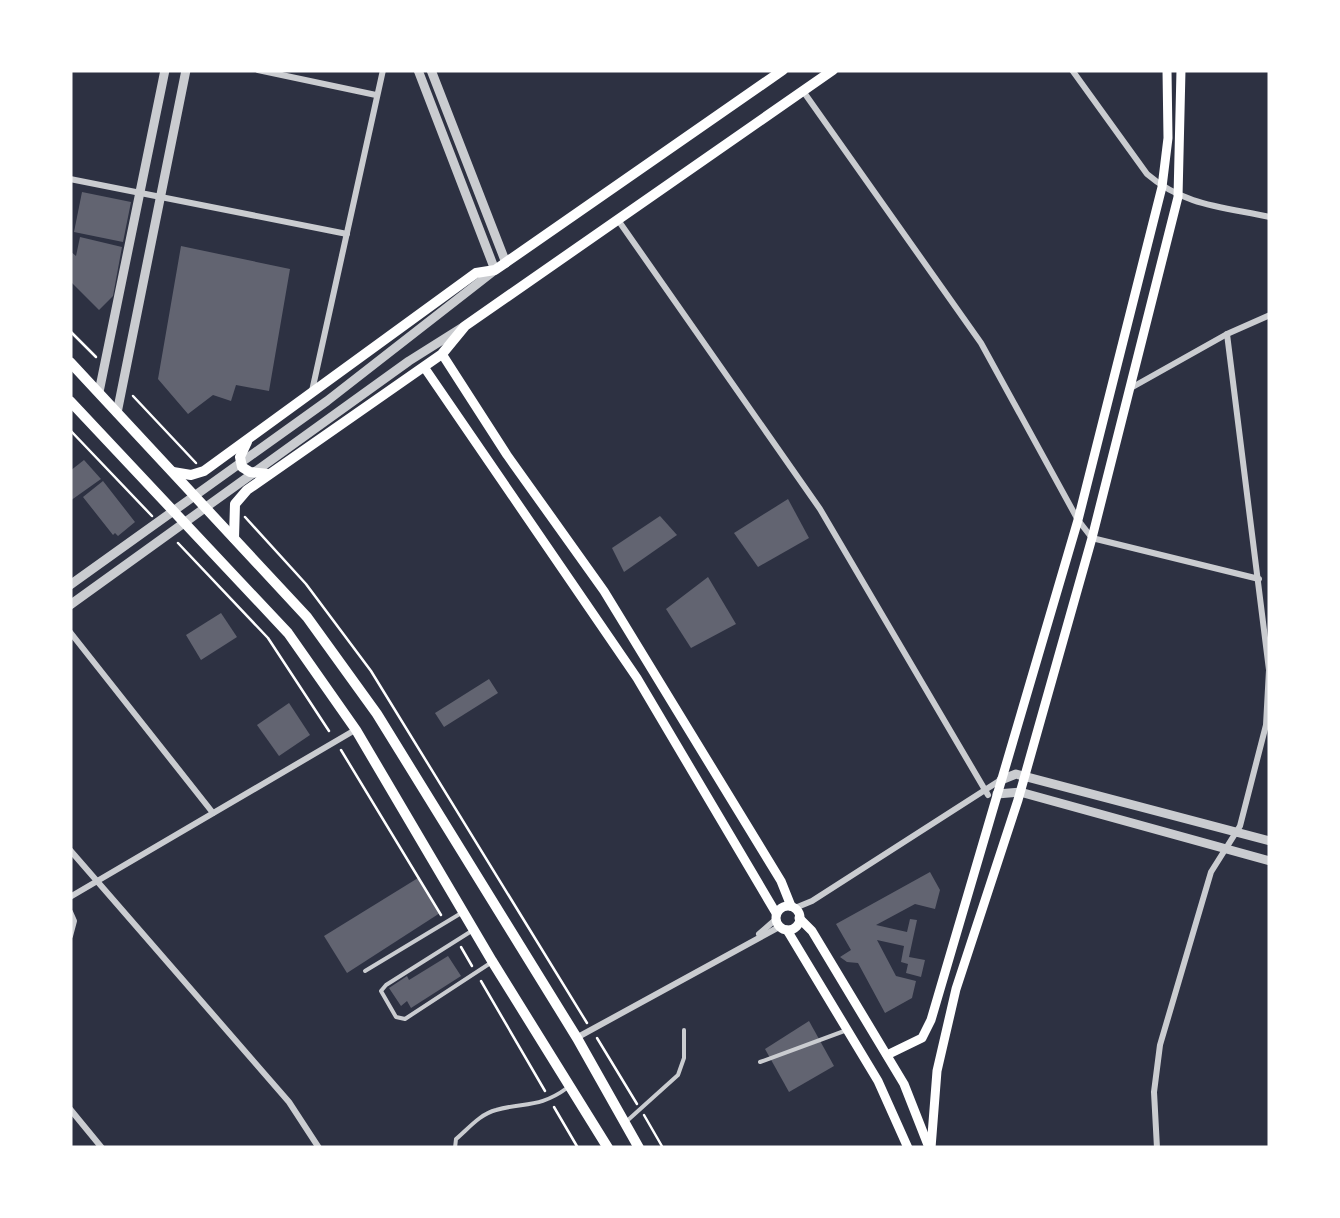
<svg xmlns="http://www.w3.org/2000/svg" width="1340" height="1218" viewBox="0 0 1340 1218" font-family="Quicksand,sans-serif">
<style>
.building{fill:#626471}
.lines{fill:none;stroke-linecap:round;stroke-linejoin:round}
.path{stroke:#fff;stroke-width:2.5}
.service{stroke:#caccd0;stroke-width:4}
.minor{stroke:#caccd0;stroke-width:6}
.tertiary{stroke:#caccd0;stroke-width:9}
.secondary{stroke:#fff;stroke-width:9}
.primary{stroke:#fff;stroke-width:10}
</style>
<rect width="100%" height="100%" fill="#2d3142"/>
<g class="building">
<polygon points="82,192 131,202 123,242 74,232"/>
<polygon points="80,237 122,247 113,296 99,310 70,281 70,251 76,256"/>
<polygon points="181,246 290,269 269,391 236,385 231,401 213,395 188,414 158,379"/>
<polygon points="84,460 101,479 70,501 70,471"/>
<polygon points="103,481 135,522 118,536 115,533 113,535 83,497"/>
<polygon points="788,499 809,538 758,567 734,533"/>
<polygon points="660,516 677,535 624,572 612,548"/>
<polygon points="708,577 736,624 691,648 666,609"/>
<polygon points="221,613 237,637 201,660 186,635"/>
<polygon points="489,679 498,693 444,727 435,713"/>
<polygon points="289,703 310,735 279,756 257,725"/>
<polygon points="930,872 940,890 935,909 915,904 876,925 907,932 910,919 917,920 909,957 925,960 921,977 906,973 908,964 901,962 904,946 877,940 896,976 916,981 912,998 885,1013 858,963 847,962 840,957 851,950 836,924"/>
<polygon points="418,878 440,913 347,973 324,936"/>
<polygon points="448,956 461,976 411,1008 407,1001 401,1006 389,988 407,976 409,980"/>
<polygon points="809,1021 834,1066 789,1092 765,1049"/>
</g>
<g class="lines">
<g class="path">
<polyline points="70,331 96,357"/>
<polyline points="133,396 196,463"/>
<polyline points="70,430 152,516"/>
<polyline points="245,517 306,584 371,671 587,1023"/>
<polyline points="178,543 268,638 329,731"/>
<polyline points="341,750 441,915"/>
<polyline points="461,947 472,966"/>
<polyline points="481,981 545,1091"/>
<polyline points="597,1038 637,1104"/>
<polyline points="554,1107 578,1148"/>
<polyline points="644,1115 663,1148"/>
</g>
<g class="service">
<polyline points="552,70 562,70"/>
<polyline points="470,932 386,985 381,991 396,1017 405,1019 492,962"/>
<polyline points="365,971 463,912"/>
<polyline points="760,1062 847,1030"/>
<polyline points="628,1120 678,1075 684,1058 684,1030"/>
<path d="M 455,1148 L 456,1139 C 468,1129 480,1114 496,1110 C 524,1102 540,1108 567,1088"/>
</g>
<g class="minor">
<polyline points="258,70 376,95"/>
<path d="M 1072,70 L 1147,174 C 1184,206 1224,207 1270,217"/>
<polyline points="803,91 981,343 1078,520 1092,538 1259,579"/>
<polyline points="70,179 347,234"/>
<polyline points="618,220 820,509 988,795"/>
<polyline points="1129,389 1227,334 1270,315"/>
<polyline points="312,391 383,70"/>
<polyline points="70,632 213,813"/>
<polyline points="70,850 289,1102 319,1148"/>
<polyline points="70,897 355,730"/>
<polyline points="795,908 812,901 999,781"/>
<polyline points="70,912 74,921 70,936"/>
<polyline points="759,934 775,920"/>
<polyline points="578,1037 779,927"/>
<polyline points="70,1109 102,1148"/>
<polyline points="1157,1148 1154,1092 1160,1045 1211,872 1240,826 1266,725 1269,670 1227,334"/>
</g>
<g class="tertiary">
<polyline points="431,70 506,263"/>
<polyline points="99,392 165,70"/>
<polyline points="117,413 186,70"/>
<polyline points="70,585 327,401 495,270 418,70"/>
<polyline points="70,605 409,361 463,327"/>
<polyline points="1001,780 1016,774 1270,841"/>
<polyline points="997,794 1020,792 1270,861"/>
</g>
<g class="secondary">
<polyline points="442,354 507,455 604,591 781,881 791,906"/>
<polyline points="424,367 637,678 776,913"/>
<circle cx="788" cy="918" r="12"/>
<polyline points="799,918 812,931 904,1084 928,1145"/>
<polyline points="787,930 878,1081 908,1148"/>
<polyline points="887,1055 922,1038 931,1020 1078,520 1162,187 1168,138 1167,70"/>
<polyline points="931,1148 937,1071 956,989 1018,800 1092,538 1178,197 1181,70"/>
</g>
<g class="primary">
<polyline points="70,362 307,617 377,714 577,1038 639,1148"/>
<polyline points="70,401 288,633 356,730 492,961 608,1148"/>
<polyline points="247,442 240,457 242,467 250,472 269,474"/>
<polyline points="173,472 191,475 204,471 476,273 495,270 783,70"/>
<polyline points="234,538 235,504 247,490 442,354 465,326 833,70"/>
</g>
</g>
<rect width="1340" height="1218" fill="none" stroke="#ffffff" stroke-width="145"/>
</svg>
